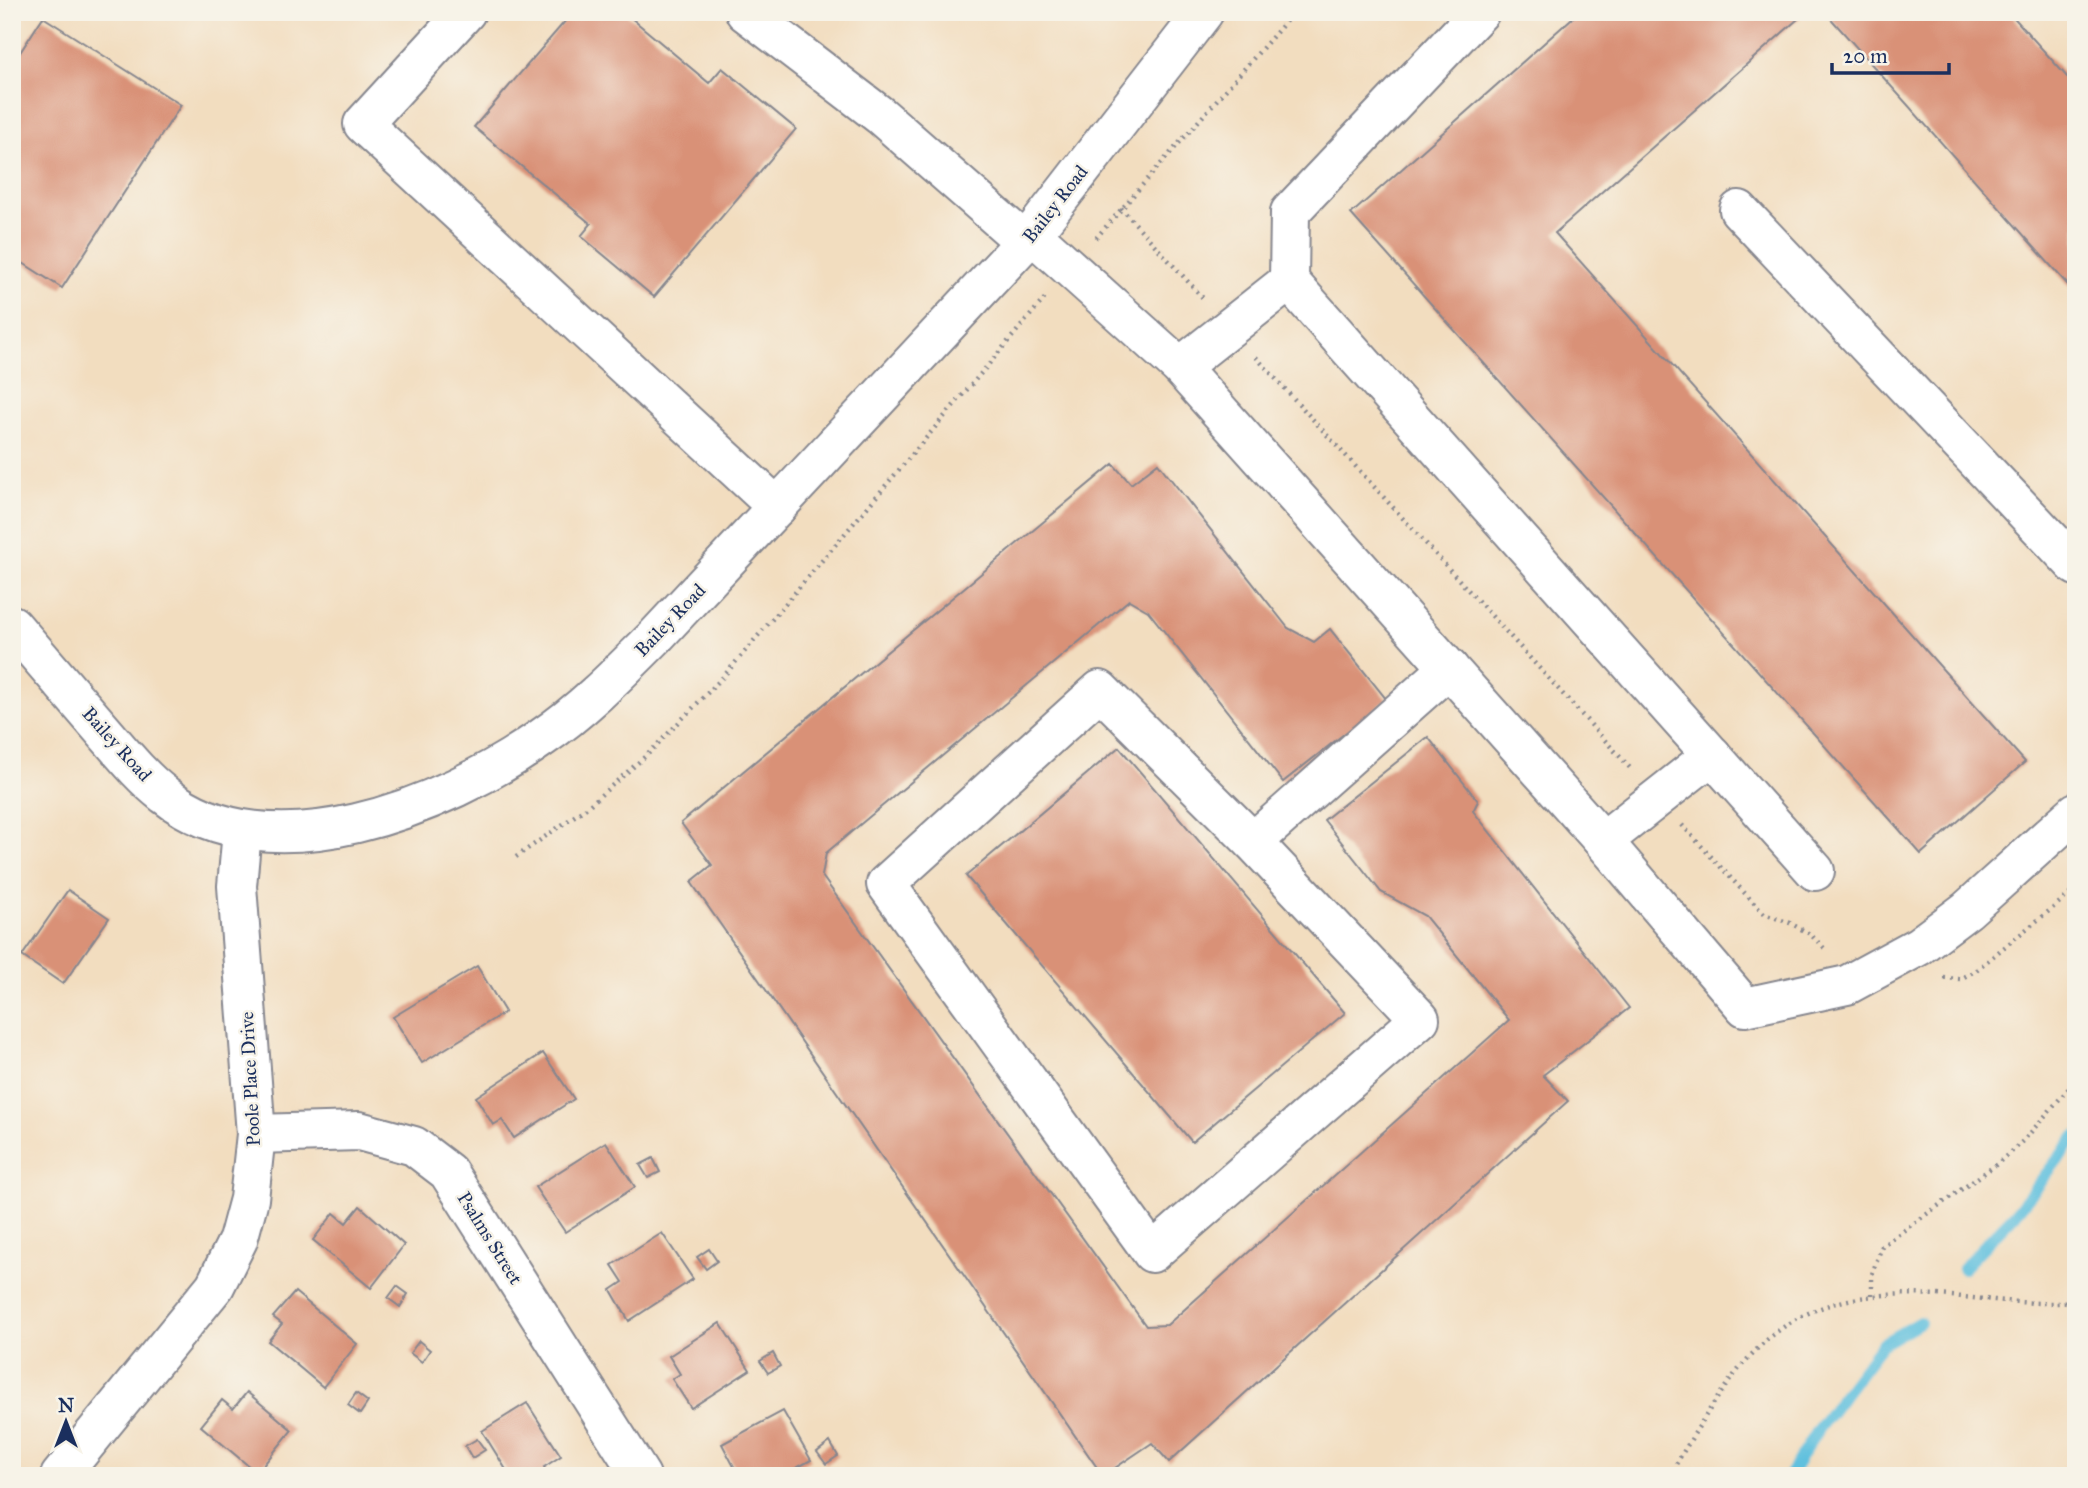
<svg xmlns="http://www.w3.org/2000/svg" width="2088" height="1488" viewBox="0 0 2088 1488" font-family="'IM FELL Great Primer',serif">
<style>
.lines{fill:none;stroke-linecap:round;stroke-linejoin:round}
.stream{stroke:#5fc0de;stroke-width:12}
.building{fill:#d99177}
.minor-casing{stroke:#86868e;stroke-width:42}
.path{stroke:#86868e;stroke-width:4.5;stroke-dasharray:2 5;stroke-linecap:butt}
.minor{stroke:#fff;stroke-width:38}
.labels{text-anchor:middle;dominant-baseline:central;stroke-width:5;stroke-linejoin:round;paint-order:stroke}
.street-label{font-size:19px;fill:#1b2f5e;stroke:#f7f3e8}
</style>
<rect width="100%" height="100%" fill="#f7f3e8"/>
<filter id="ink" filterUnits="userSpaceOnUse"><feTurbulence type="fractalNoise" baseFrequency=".0143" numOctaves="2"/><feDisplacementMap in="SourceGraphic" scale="14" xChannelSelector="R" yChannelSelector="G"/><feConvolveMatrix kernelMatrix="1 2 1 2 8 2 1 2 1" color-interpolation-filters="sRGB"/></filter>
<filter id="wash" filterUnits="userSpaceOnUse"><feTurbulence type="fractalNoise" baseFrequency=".00686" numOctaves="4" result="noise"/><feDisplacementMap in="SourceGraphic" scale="28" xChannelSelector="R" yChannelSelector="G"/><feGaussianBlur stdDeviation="1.57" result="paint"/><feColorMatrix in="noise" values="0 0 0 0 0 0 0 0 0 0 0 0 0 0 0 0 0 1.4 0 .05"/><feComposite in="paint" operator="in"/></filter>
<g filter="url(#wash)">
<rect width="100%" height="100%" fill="#f2ddbf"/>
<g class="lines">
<g class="stream">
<polyline points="1963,1268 2015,1214 2076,1136"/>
<polyline points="1789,1476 1818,1429 1882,1344 1920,1322"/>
</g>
</g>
<g id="blocks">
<g class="building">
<polygon points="573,12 624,12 709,83 722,68 796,129 654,297 581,236 591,224 474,127"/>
<polygon points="1579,12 1806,12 1555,233 2025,762 1921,854 1351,214"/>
<polygon points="1825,12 2009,12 2076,87 2076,294"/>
<polygon points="43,17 181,105 62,288 12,256 12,65"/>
<polygon points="1158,463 1288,628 1314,642 1330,629 1387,700 1283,782 1148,611 1129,600 826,853 822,876 1146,1326 1167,1325 1509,1020 1425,916 1381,892 1324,820 1428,737 1478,801 1473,811 1629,1008 1543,1075 1568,1101 1169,1462 1152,1443 1103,1476 691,882 712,865 681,823 1113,464 1131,484"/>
<polygon points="1119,747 1345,1013 1192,1142 966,876"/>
<polygon points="68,890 109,918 63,984 22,956"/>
<polygon points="477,966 505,1012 422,1063 393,1017"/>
<polygon points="543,1053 574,1099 514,1138 502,1120 493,1125 476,1097"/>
<polygon points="606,1142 635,1187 565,1232 535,1187"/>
<polygon points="653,1158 660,1172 648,1178 640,1165"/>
<polygon points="360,1206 404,1245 371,1288 313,1240 334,1213 346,1223"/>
<polygon points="662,1233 693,1279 629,1321 611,1290 623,1282 612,1265"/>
<polygon points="709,1249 717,1261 706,1269 697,1257"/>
<polygon points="397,1286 408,1294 400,1307 388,1298"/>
<polygon points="295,1292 357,1344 323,1387 268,1341 282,1324 273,1317"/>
<polygon points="720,1323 750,1370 691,1408 672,1379 680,1374 669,1356"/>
<polygon points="419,1341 430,1350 422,1362 410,1353"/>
<polygon points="773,1353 780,1366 768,1373 760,1361"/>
<polygon points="247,1392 292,1430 257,1473 201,1426 222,1400 233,1409"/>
<polygon points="356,1393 368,1402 360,1414 348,1405"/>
<polygon points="527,1403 561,1456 544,1467 549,1476 510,1476 482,1431"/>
<polygon points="783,1411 811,1460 782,1476 739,1476 722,1444"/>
<polygon points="477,1439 485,1450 472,1458 465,1446"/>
<polygon points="830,1442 838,1456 826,1464 817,1452"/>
</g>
</g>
</g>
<g filter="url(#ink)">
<use href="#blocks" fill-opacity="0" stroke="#86868e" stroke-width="2"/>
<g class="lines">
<defs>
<g id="minor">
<polyline points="466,12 363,124 777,507"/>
<polyline points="745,12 881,116 1025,242"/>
<polyline points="1739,210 2076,566"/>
<polyline points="1032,234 1180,367 1603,841 1745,1007 1847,985 1919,946 1967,910 2076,812"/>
<polyline points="1289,281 1290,212 1480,12"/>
<polyline points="1180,367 1289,281 1815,871"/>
<path d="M 12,625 C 41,659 70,692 99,726 C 120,750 140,776 165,795 C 269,878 445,806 540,739 C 583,710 619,673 655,637 L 1032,234 L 1204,12"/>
<polygon points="1100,690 1253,842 1420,1019 1152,1253 886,884"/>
<polyline points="1603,841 1712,755"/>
<polyline points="1253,842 1449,668"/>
<polyline points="256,1134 359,1131 414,1146 448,1172 641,1476"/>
<polyline points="60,1476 215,1286 238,1240 249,1199 256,1134 237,886 242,831"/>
</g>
</defs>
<use href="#minor" class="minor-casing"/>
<g class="path">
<polyline points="1121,208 1203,298"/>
<polyline points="1096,238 1294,12"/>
<polyline points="1256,357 1632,770"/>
<polyline points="1682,825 1764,914 1790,923 1810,934 1826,950"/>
<polyline points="516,857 586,808 648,754 723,677 1045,298"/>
<polyline points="1944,978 1960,979 1975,971 2076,889"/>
<polyline points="1872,1295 1872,1274 1882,1246 1997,1164 2025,1139 2076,1080"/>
<path d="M 1669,1476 C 1743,1352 1780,1286 1938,1295 C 1984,1298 2030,1306 2076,1302"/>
</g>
<use href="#minor" class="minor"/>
</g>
</g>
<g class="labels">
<g class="street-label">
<text transform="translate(1055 204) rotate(-52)">Bailey Road</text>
<text transform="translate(670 620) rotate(-46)">Bailey Road</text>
<text transform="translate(117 744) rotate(48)">Bailey Road</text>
<text transform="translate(250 1079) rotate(-93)">Poole Place Drive</text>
<text transform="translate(490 1238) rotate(58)">Psalms Street</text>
</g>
</g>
<rect width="2088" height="1488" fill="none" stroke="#f7f3e8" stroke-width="42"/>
<g transform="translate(66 1422)" stroke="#f7f3e8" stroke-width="5" paint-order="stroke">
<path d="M0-5L12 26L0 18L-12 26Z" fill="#1b2f5e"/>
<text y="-10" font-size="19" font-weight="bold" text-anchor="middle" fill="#1b2f5e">N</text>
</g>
<path d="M1832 63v10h117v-10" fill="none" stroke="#1b2f5e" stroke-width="3.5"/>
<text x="1843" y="63" font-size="21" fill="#1b2f5e" stroke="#f7f3e8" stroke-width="5" paint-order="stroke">20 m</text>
</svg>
